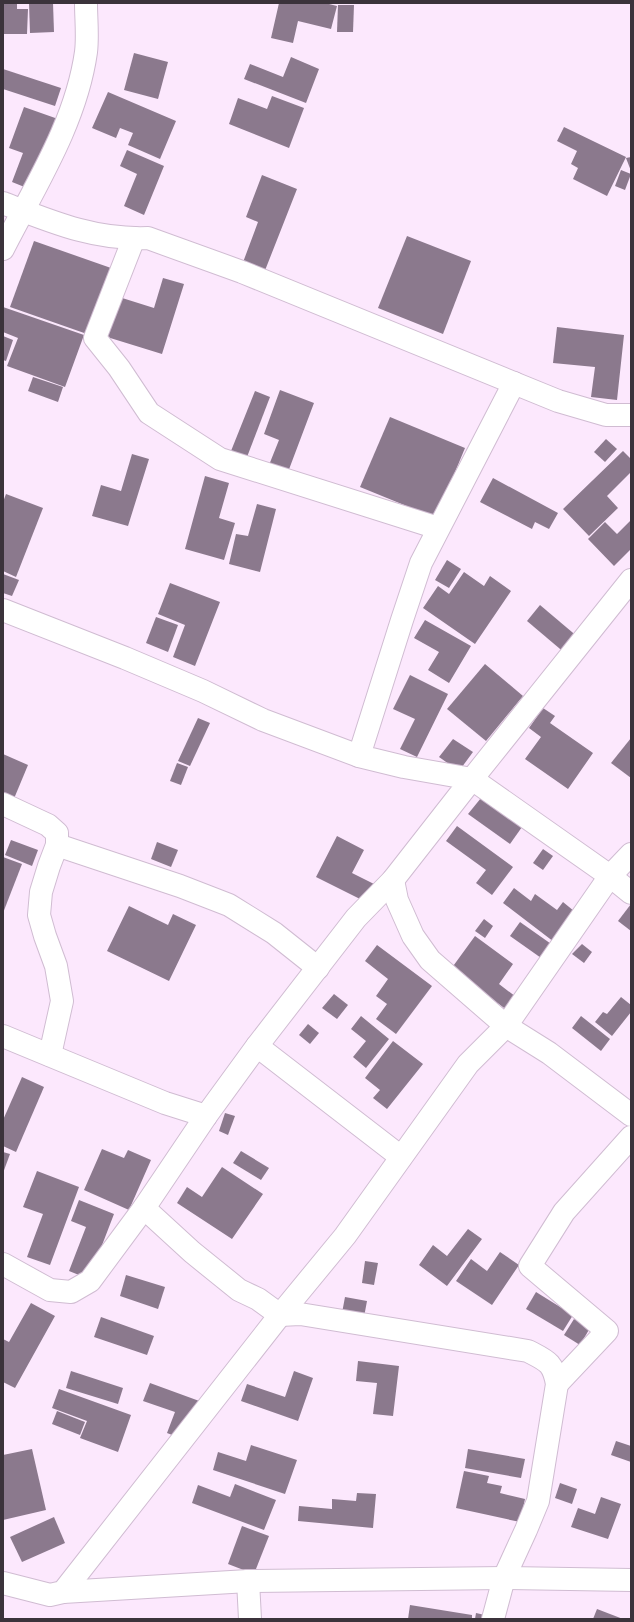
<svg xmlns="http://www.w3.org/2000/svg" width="634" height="1622" viewBox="0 0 634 1622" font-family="'Asap Condensed',sans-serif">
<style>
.building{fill:#8b798d}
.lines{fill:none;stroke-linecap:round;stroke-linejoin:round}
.street-casing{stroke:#d0bcd2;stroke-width:24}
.street{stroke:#fff;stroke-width:22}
</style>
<rect width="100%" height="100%" fill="#fce8fd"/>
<g class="building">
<polygon points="3,3 17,3 17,9 28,9 27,34 3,34"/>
<polygon points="29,3 53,3 54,32 30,33"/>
<polygon points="279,3 325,3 337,6 331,29 298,21 293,43 271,38"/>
<polygon points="338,5 354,5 353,32 337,32"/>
<polygon points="134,53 168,62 158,99 124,90"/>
<polygon points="291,57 319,69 306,103 244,79 250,64 283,77"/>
<polygon points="3,69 61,88 55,106 3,89"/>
<polygon points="108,92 176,121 160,159 128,145 133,133 120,128 116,138 92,128"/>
<polygon points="272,96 304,108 289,148 229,124 238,98 267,109"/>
<polygon points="24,107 58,119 32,190 12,182 23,153 9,148"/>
<polygon points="564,127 626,157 607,196 573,179 578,168 571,164 577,151 557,141"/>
<polygon points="127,150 164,166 144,215 124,206 137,174 120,166"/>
<polygon points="631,157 631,171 626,158"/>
<polygon points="621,170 631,174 625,190 615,186"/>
<polygon points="262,175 297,189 264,273 242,265 258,222 246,217"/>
<polygon points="407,236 471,261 443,334 378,308"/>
<polygon points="34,241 111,268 87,334 10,307"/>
<polygon points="163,278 184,284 162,354 107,337 119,297 154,308"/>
<polygon points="3,307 84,335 65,387 7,366 18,338 3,332"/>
<polygon points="557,327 624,335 617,400 591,397 595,367 553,363"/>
<polygon points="3,336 13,340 6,361 3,360"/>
<polygon points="33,377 63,387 58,402 28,391"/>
<polygon points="280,390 314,403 288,472 269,465 279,440 264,434"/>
<polygon points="255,391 270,397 247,457 231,451"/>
<polygon points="390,417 465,448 436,518 360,487"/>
<polygon points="606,439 617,449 605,462 594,452"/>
<polygon points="623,451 631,459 631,472 607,496 618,508 589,536 563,509"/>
<polygon points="132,454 149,459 128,526 92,516 101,485 121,491"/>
<polygon points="205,476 229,483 219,518 235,523 224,560 185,549"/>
<polygon points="493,478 558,513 549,529 535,522 532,529 480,502"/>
<polygon points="6,494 43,508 16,577 3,571 3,502"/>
<polygon points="257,504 276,509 260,572 229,564 236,534 248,536"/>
<polygon points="631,520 631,549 614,566 588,539 605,522 617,534"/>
<polygon points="447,560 461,569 449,588 435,580"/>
<polygon points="464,572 484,586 490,576 511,591 475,644 423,608 438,586 449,594"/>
<polygon points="3,574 19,580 12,596 3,593"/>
<polygon points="170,583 220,602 195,666 173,657 185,625 158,614"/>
<polygon points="540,605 579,638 566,654 527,621"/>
<polygon points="156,617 178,625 168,652 146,643"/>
<polygon points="425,620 471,646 449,683 428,670 439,652 414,638"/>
<polygon points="485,664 523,696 486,741 447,709"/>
<polygon points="410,675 448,694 417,757 400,749 415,719 393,709"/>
<polygon points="543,708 555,716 550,723 593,753 568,789 525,759 541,737 529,728"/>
<polygon points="198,718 210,723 190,766 178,761"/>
<polygon points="631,738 631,778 611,763"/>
<polygon points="453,739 473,752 459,771 439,757"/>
<polygon points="3,754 28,765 13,801 3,797"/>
<polygon points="177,763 188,767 181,785 170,781"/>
<polygon points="481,798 522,827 510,844 468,814"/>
<polygon points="457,826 513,867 492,895 476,883 486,870 446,841"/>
<polygon points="337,836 364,850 352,873 376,885 368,903 316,877"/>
<polygon points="11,840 38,850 32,866 5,855"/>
<polygon points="157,842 178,850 171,867 151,859"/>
<polygon points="543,849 553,856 543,870 533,863"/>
<polygon points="3,857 22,864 3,913"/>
<polygon points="514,888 531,901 535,894 557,910 563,902 580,916 558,945 503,903"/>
<polygon points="631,904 631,931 618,921"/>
<polygon points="129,906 168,925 173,914 196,925 169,981 107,951"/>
<polygon points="484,919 493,926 485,938 475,931"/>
<polygon points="520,922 554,946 544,960 510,936"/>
<polygon points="475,936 513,964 499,984 520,1000 511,1013 451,969"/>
<polygon points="582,944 592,952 584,963 572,954"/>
<polygon points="377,945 432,986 396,1034 376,1019 387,1004 376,996 388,979 365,961"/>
<polygon points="334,994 348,1005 337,1019 322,1008"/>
<polygon points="621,997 631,1005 631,1012 612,1036 595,1022 603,1012 607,1014"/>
<polygon points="361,1016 389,1039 366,1068 353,1057 366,1041 351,1029"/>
<polygon points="581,1016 610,1039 601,1051 572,1028"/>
<polygon points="308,1024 319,1033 310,1044 299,1035"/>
<polygon points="393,1041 423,1064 387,1109 373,1098 380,1090 365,1078"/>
<polygon points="22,1077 44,1087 16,1152 3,1146 3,1120"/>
<polygon points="225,1113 235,1116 228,1135 219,1131"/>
<polygon points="102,1149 124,1158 128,1150 151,1160 129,1210 84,1190"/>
<polygon points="241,1151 269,1168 261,1180 233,1163"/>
<polygon points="3,1152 10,1154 3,1173"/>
<polygon points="222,1167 263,1194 232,1239 177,1203 187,1187 202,1197"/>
<polygon points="37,1171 79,1187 50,1265 27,1257 43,1214 23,1207"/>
<polygon points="79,1200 114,1214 89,1279 69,1271 86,1227 71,1221"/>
<polygon points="468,1229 482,1239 447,1286 419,1265 433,1245 447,1256"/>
<polygon points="500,1252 519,1265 492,1305 456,1281 471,1259 487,1271"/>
<polygon points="365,1261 378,1263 374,1285 362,1283"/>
<polygon points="126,1275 165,1287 158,1309 120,1296"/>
<polygon points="536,1292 573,1315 563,1331 526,1309"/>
<polygon points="345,1297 367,1301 364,1317 342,1313"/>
<polygon points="31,1303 55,1316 15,1388 3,1382 3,1339 9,1342"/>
<polygon points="101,1317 154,1336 147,1355 94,1337"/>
<polygon points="574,1319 590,1328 580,1345 564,1335"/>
<polygon points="358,1361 399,1366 393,1416 373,1414 377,1383 356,1381"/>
<polygon points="71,1371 123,1388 118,1404 66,1388"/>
<polygon points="294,1371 313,1378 298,1421 241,1401 247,1384 285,1397"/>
<polygon points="150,1383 202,1402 180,1438 167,1433 175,1412 143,1401"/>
<polygon points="59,1389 131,1415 118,1452 80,1438 87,1421 52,1408"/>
<polygon points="57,1411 85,1422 80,1435 52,1424"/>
<polygon points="616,1441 631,1446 631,1462 611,1455"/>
<polygon points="251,1445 297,1460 285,1494 213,1470 218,1452 246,1461"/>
<polygon points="32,1449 46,1510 3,1520 3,1455"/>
<polygon points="468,1449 525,1459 521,1478 465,1468"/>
<polygon points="464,1471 489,1476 487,1483 502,1486 500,1493 525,1499 520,1522 456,1508"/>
<polygon points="560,1483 577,1489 572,1504 555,1498"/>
<polygon points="235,1484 276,1500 264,1530 192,1503 198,1485 230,1497"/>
<polygon points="357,1493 376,1494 373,1528 298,1521 299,1506 332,1509 332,1499 356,1501"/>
<polygon points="601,1497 621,1504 608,1539 571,1527 578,1508 595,1514"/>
<polygon points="54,1517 65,1543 22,1562 10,1537"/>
<polygon points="242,1526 269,1536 254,1574 228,1564"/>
<polygon points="410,1605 472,1615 472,1619 408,1619"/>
<polygon points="597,1609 623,1619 593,1619"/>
<polygon points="476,1613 489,1616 489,1619 475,1619"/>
</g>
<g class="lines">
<defs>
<g id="street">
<path d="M 3,203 C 52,222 94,240 148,238 L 242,272 L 558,401 L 606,415 L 631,415"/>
<polyline points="134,238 95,338 119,368 149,413 220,459 438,528"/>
<path d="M 3,249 C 35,186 76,123 86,52 C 88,36 86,19 86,3"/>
<polyline points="631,580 472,779 610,876 631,893"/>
<polyline points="3,610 125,658 203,691 263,720 359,756"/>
<polyline points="3,804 48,825 57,833 57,845 49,866 41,892 39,915 45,936 56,966 62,1001 50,1055"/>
<polyline points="57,845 180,886 229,905 274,933 318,968"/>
<polyline points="393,880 397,900 413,936 430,960 506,1026 549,1053 631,1115"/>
<polyline points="3,1036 165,1103 206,1116"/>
<polyline points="257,1046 356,918 393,880 472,779 404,767 359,756 402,620 421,563 514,383"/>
<path d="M 144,1208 L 192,1252 L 239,1290 L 258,1299 L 280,1315 L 300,1314 L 528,1351 C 547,1361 553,1362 557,1384 L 538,1501 L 526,1530 L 504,1578 L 493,1619"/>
<polyline points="3,1264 50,1290 71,1292 90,1281 144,1208 206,1116 257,1046 401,1157"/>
<polyline points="557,1384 607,1331 530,1266 564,1212 631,1137"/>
<polyline points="248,1581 250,1619"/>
<polyline points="3,1583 50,1595 63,1592 280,1315 345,1236 468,1064 506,1026 610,876 631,854"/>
<polyline points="63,1592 248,1581 504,1578 631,1580"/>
</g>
</defs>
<use href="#street" class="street-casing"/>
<use href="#street" class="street"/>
</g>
<rect width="634" height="1622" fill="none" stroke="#3b333b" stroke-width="8"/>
</svg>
